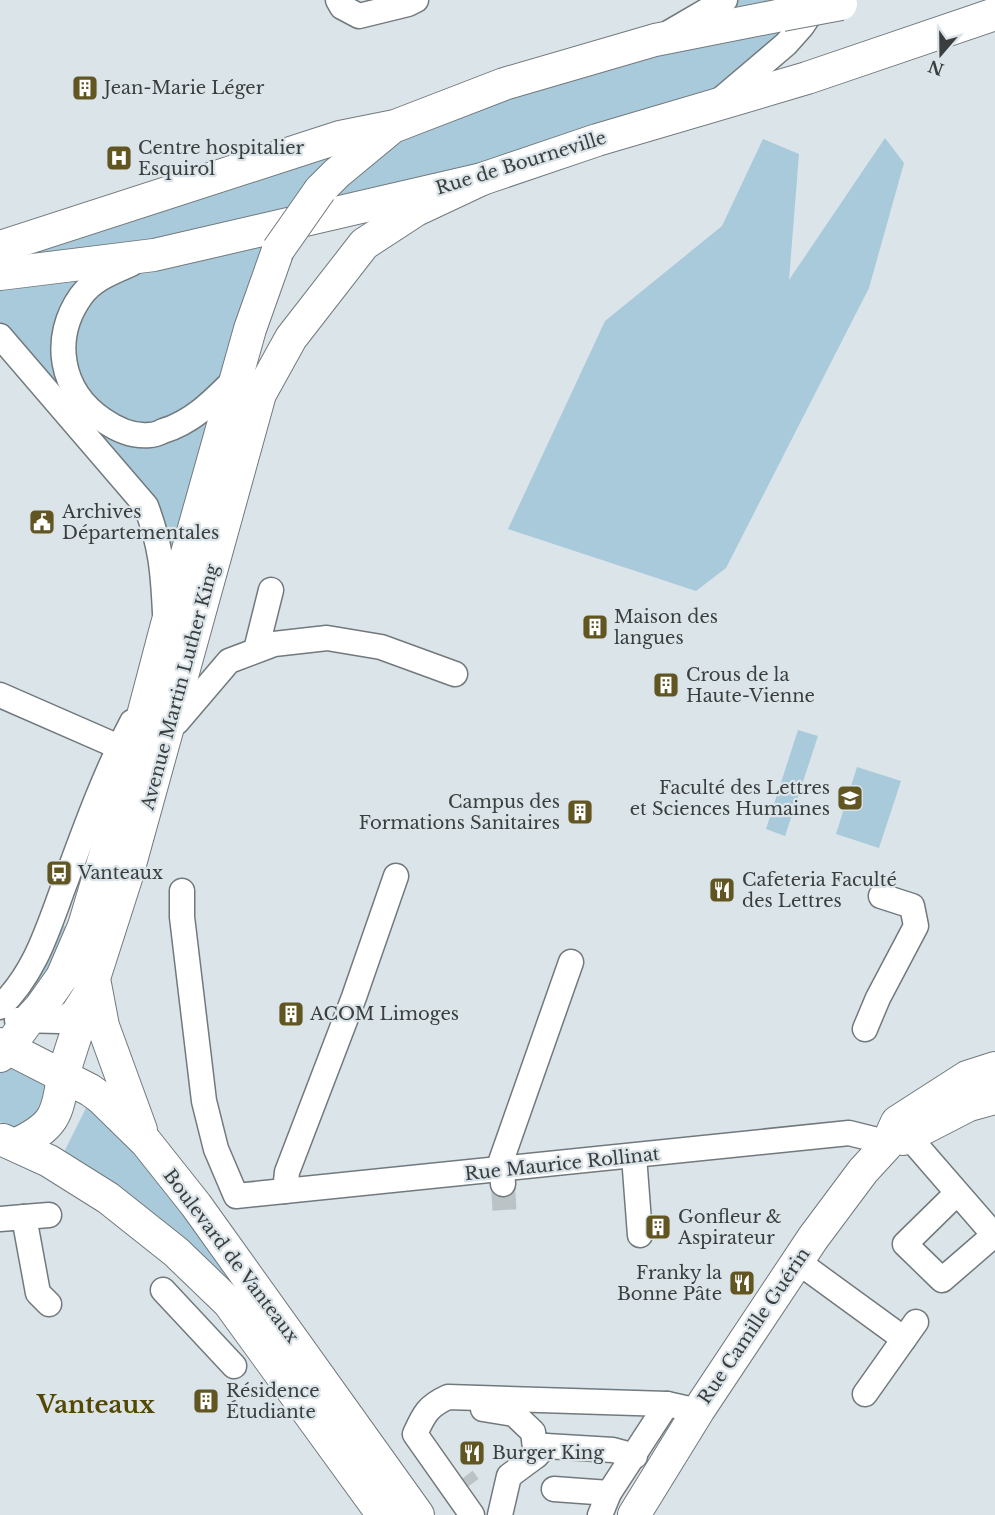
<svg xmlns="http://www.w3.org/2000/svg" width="995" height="1515" viewBox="0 0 995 1515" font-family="'Libre Baskerville',serif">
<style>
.green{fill:#a9cada}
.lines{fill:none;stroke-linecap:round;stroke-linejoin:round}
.minor-tunnel{stroke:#bbc3c7;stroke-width:24;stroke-dasharray:24 12;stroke-linecap:butt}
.minor-casing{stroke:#71797d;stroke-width:27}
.major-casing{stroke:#71797d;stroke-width:34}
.minor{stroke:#fff;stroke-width:24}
.major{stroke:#fff;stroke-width:32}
.major-bridge-casing{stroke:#71797d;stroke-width:34;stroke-linecap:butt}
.major-bridge{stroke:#fff;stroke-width:32}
.labels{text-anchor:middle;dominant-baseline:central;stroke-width:4.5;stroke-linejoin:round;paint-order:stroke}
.poi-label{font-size:18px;fill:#3a3e3f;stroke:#dbe4e9;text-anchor:start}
.street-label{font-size:18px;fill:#3a3e3f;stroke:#dbe4e9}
.district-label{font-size:24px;font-weight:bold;fill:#534704;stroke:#dbe4e9}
</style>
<rect width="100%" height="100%" fill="#dbe4e9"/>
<g class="green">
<polygon points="725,0 820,0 714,104 298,216 166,628 156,534 0,336 0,247 395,126"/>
<polygon points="885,138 904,163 869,288 726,568 696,591 508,529 605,321 722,226 763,139 799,154 789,280"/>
<polygon points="798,730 818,736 785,836 766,829"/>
<polygon points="857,767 901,781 879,848 836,834"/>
<polygon points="57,922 70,929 34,998 25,994"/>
<polygon points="12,1067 41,1078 46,1087 46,1108 23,1128 13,1128 0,1122 0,1073"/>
<polygon points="88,1104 130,1140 257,1311 63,1154"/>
</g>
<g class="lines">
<g class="minor-tunnel">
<polyline points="503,1186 505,1218"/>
<polyline points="463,1478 469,1486"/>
</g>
<defs>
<g id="minor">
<polyline points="338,0 342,7 359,16 408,4 416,0"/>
<polyline points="670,32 725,0"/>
<polyline points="719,101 786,44 802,26 819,1"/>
<path d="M 131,264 C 113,272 93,279 81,296 C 51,338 60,391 103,420 C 116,429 133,437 150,435 C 154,435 159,433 163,431 C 193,422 214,400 236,378"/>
<path d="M 0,336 L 146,506 C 161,546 163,571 165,613"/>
<polyline points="256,650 271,590"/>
<polyline points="0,695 119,747 118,762"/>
<polyline points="169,727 177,722 229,661 274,644 327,638 381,647 455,674"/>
<polyline points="182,891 182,917 204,1101 216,1149 236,1196 849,1133 873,1139 886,1146"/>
<path d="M 0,1007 C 36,972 48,928 65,883 C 85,829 105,773 132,722"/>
<polyline points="17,1020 59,1021 73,1012 86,992"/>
<polyline points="865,1029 878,998 916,926 912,906 881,896"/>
<polyline points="909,1137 994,1235 942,1280 905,1244 957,1193"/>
<polyline points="634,1156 640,1235"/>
<polyline points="503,1184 501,1161 571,962"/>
<polyline points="285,1191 287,1172 354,997 396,876"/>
<polyline points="24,1217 49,1215"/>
<polyline points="0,1219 24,1217 38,1293 49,1304"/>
<polyline points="797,1261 904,1339"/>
<polyline points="163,1290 234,1366"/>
<polyline points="865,1394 916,1322"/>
<polyline points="483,1409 514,1414 533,1432 536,1456"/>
<polyline points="546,1446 613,1450 635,1456"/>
<polyline points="554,1489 609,1493"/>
<path d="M 472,1515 L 415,1434 C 424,1414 428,1406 448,1397 L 667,1404 L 698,1411"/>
<polyline points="500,1515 509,1476 536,1456 546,1446"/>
<polyline points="600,1515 609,1493 667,1404"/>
</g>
<g id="major">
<polyline points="320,190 337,173 389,130"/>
<polyline points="0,247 340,137 395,126 504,84 655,40 782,15"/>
<polyline points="0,274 154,255 482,179 597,140 807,78 995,14"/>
<polyline points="95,984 103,1026 141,1130"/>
<polyline points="0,1044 90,1090 101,1098 146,1142 196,1205 418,1515"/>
<polyline points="0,1056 8,1048 27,1022 40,1008 62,977 84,926 115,822 166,628 250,329 278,250"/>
<polyline points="903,1139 969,1105 995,1098"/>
<polyline points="3,1140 49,1161 108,1198 176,1252 229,1303 383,1515"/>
<path d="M 15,1145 C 53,1127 58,1117 63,1075 L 127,875 L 260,394 L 291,338 L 364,244 L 416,210 L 482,179"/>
<polyline points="634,1515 698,1411 813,1238 863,1171 886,1146 897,1122 967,1077 995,1068"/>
</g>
</defs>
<use href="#minor" class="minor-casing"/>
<use href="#major" class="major-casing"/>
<use href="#minor" class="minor"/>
<use href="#major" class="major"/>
<defs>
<g id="major-bridge">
<polyline points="782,15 841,4"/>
<polyline points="278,250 320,190"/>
</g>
</defs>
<use href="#major-bridge" class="major-bridge-casing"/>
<use href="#major-bridge" class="major-bridge"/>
</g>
<defs>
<symbol id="building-square" viewBox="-11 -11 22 22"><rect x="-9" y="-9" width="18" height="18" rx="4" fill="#615622" stroke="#dbe4e9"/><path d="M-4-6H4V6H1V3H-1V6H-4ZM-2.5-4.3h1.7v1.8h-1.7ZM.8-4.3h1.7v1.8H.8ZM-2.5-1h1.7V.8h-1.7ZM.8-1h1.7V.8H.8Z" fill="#fff"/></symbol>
<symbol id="hospital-square" viewBox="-11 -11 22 22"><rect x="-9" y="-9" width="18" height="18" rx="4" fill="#615622" stroke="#dbe4e9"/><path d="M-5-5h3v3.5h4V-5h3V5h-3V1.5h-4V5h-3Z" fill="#fff"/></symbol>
<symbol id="civic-square" viewBox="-11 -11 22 22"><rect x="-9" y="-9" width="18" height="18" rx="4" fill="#615622" stroke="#dbe4e9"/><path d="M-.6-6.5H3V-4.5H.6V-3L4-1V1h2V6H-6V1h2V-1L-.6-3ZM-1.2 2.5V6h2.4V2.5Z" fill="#fff"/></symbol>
<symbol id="university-square" viewBox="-11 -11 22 22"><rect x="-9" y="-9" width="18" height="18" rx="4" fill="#615622" stroke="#dbe4e9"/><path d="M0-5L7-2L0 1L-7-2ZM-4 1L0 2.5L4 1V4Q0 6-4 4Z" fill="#fff"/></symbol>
<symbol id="bus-square" viewBox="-11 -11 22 22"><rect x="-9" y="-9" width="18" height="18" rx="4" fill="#615622" stroke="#dbe4e9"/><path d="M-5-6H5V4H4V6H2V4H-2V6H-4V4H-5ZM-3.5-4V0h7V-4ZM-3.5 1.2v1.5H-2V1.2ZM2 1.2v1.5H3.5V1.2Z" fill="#fff"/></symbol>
<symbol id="restaurant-square" viewBox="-11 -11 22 22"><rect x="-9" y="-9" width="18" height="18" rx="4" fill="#615622" stroke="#dbe4e9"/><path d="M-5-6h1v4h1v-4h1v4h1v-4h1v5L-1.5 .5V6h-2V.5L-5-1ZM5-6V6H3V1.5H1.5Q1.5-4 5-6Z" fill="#fff"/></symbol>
</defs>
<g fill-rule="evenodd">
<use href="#building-square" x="70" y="73" width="30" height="30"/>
<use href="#hospital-square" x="104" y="143" width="30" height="30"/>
<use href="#civic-square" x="27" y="507" width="30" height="30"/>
<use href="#building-square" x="580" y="612" width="30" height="30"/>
<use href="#building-square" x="651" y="670" width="30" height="30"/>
<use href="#university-square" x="835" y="783" width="30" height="30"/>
<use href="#building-square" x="565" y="797" width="30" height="30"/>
<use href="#bus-square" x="44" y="858" width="30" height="30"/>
<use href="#restaurant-square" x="707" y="875" width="30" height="30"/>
<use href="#building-square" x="276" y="999" width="30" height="30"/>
<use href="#building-square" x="643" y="1212" width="30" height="30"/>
<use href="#restaurant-square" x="727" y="1268" width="30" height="30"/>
<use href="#building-square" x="191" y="1386" width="30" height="30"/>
<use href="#restaurant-square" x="457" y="1438" width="30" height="30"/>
</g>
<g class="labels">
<g class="poi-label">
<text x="104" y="88">Jean-Marie Léger</text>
<text x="138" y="148">Centre hospitalier<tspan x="138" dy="21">Esquirol</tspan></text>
<text x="62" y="512">Archives<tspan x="62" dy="21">Départementales</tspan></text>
<text x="614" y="617">Maison des<tspan x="614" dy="21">langues</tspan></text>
<text x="686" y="675">Crous de la<tspan x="686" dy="21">Haute-Vienne</tspan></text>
<text x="830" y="788" text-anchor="end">Faculté des Lettres<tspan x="830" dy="21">et Sciences Humaines</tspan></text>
<text x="560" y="802" text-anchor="end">Campus des<tspan x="560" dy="21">Formations Sanitaires</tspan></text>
<text x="78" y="873">Vanteaux</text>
<text x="742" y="880">Cafeteria Faculté<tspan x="742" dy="21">des Lettres</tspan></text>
<text x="310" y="1014">ACOM Limoges</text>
<text x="678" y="1217">Gonfleur &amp;<tspan x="678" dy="21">Aspirateur</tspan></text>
<text x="722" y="1273" text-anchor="end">Franky la<tspan x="722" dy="21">Bonne Pâte</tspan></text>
<text x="226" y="1391">Résidence<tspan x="226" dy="21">Étudiante</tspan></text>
<text x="492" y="1453">Burger King</text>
</g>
<g class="street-label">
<text transform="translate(521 163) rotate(-17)">Rue de Bourneville</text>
<text transform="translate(180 687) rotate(-75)">Avenue Martin Luther King</text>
<text transform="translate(562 1164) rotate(-6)">Rue Maurice Rollinat</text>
<text transform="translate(231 1256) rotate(53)">Boulevard de Vanteaux</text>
<text transform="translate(754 1326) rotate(-56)">Rue Camille Guérin</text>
</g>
<g class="district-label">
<text x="96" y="1404">Vanteaux</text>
</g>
</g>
<g transform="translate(941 54) rotate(200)" stroke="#dbe4e9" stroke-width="4.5" paint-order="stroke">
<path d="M0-4.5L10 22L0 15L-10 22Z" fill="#3a3e3f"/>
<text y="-9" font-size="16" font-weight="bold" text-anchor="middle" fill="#3a3e3f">N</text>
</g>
</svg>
